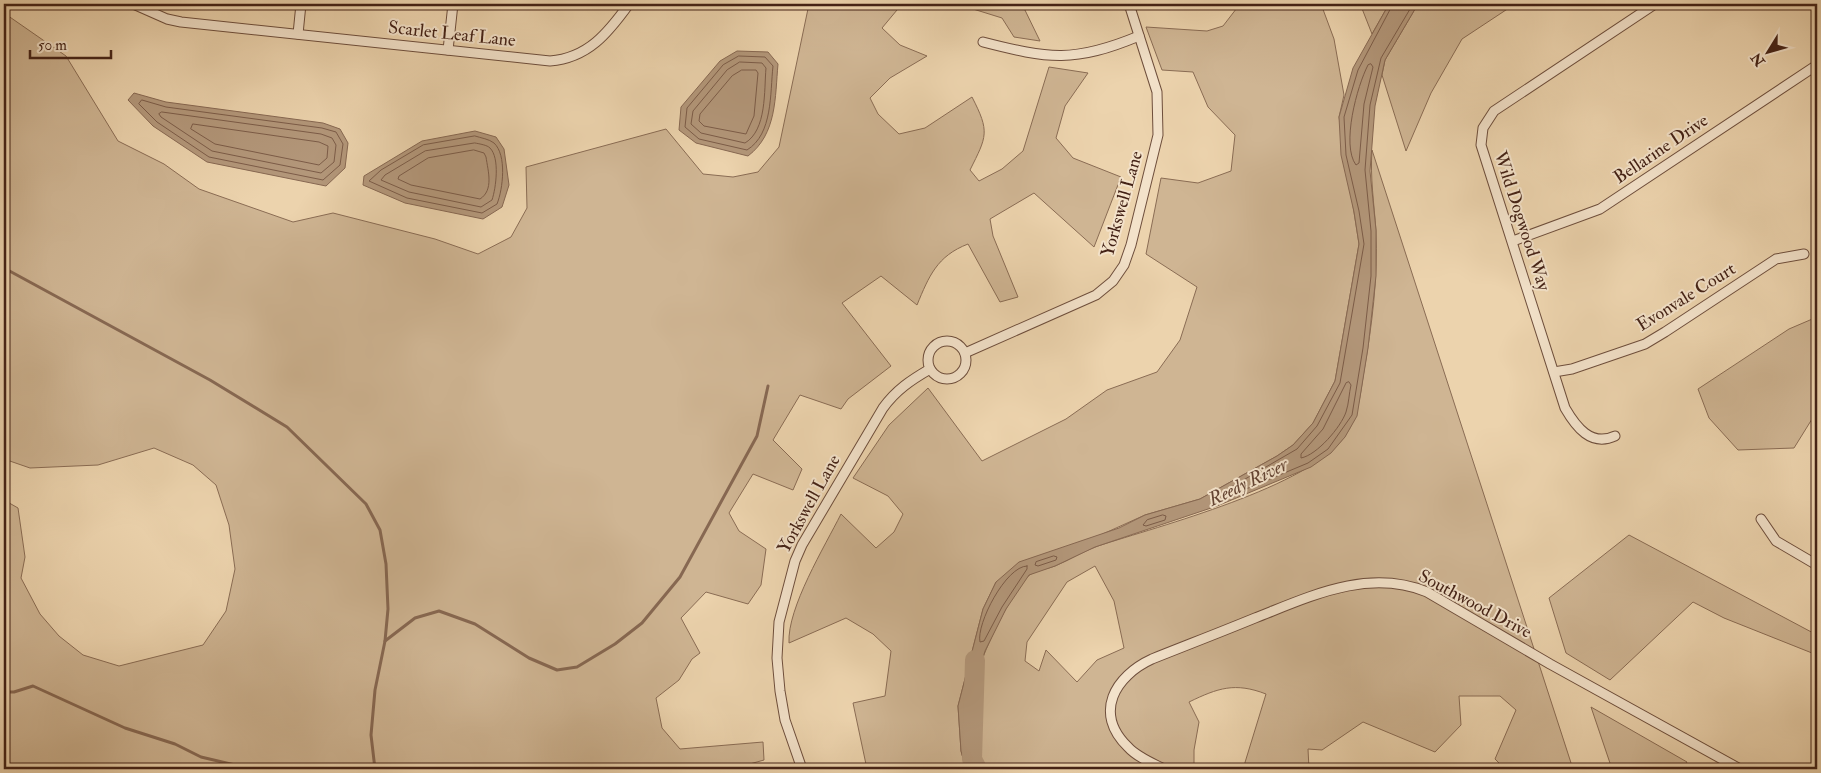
<svg xmlns="http://www.w3.org/2000/svg" width="1821" height="773" viewBox="0 0 1821 773" font-family="'IM FELL Double Pica',serif">
<style>
.green{fill:#cfb593;stroke:#8a6c54;fill-rule:evenodd}
.water{fill:#b3977a;stroke:#876852}
.lines{fill:none;stroke-linecap:round;stroke-linejoin:round}
.shore{stroke:#7c5c48;stroke-width:1}
.stream{stroke:#876852;stroke-width:3}
.river{stroke:#b3977a;stroke-width:20}
.street-casing{stroke:#6e4e3c;stroke-width:11}
.street{stroke:#f3e2ca;stroke-width:9}
.labels{text-anchor:middle;dominant-baseline:central;stroke-width:4;stroke-linejoin:round;paint-order:stroke}
.street-label{font-size:18px;fill:#442216;stroke:#f3e2ca}
.water-label{font-size:19px;font-style:italic;fill:#654534;stroke:#f3e2ca}
</style>
<rect width="100%" height="100%" fill="#ecd3ad"/>
<filter id="stains"><feTurbulence type="fractalNoise" baseFrequency=".004" numOctaves="4"/><feColorMatrix values="0 0 0 0 .2 0 0 0 0 .09 0 0 0 0 .02 0 0 0 .5 -.17"/></filter>
<radialGradient id="worn" r=".72"><stop offset=".6" stop-color="#630" stop-opacity="0"/><stop offset="1" stop-color="#630" stop-opacity=".3"/></radialGradient>
<g class="green">
<path d="M 809,4 L 902,4 L 882,28 L 900,45 L 927,56 L 890,78 L 870,98 L 878,114 L 899,134 L 925,128 L 972,97 C 990,132 987,136 970,170 L 979,181 L 1002,169 L 1023,151 L 1049,67 L 1088,73 L 1065,106 L 1056,138 L 1073,158 L 1121,177 L 1094,247 L 1034,193 L 990,219 L 993,236 L 1018,297 L 1000,302 L 968,244 C 937,256 929,276 917,305 L 881,276 L 842,303 L 891,366 L 848,399 L 841,409 L 800,395 L 773,440 L 802,469 L 793,490 L 753,474 L 729,513 L 739,531 L 766,549 L 761,585 L 748,604 L 706,592 L 681,618 L 700,653 L 692,659 L 679,680 L 656,698 L 662,728 L 680,749 L 763,742 L 764,760 L 732,769 L 4,769 L 4,500 L 18,508 L 25,557 L 21,578 L 40,614 L 59,636 L 83,655 L 119,666 L 203,645 L 226,611 L 235,569 L 229,525 L 216,485 L 193,465 L 154,448 L 98,465 L 30,468 L 4,459 L 4,13 L 66,56 L 118,141 L 164,164 L 199,189 L 293,222 L 333,213 L 435,239 L 478,254 L 511,237 L 527,208 L 526,167 L 666,129 L 703,174 L 733,177 L 758,172 L 779,147 Z"/>
<polygon points="957,4 1022,4 1040,41 1014,37 1002,18"/>
<path d="M 1240,4 L 1321,4 L 1334,39 L 1344,95 L 1339,117 L 1359,244 L 1335,381 L 1313,423 L 1293,445 L 1277,456 L 1200,499 L 1145,515 L 996,582 L 983,609 L 958,706 L 961,751 L 966,769 L 867,769 L 853,703 L 885,696 L 891,651 L 873,634 L 846,618 L 789,643 C 787,608 825,546 841,514 L 876,548 L 894,532 L 903,514 L 888,496 L 853,478 L 889,425 L 928,388 L 982,461 L 1066,419 L 1107,390 L 1157,372 L 1180,340 L 1197,287 L 1146,254 L 1161,178 L 1198,183 L 1231,171 L 1235,135 L 1208,107 L 1193,72 L 1162,70 L 1146,27 L 1207,31 L 1223,26 Z"/>
<polygon points="1360,4 1389,4 1372,34 1361,6"/>
<polygon points="1418,4 1515,4 1462,39 1431,93 1406,151 1382,75 1385,60"/>
<path d="M 1372,150 L 1573,769 L 1505,769 L 1495,759 L 1516,710 L 1500,696 L 1459,696 L 1461,725 L 1435,752 L 1363,722 L 1322,750 L 1308,749 L 1309,769 L 1243,769 L 1266,694 C 1235,682 1218,688 1189,702 L 1199,722 L 1194,750 L 1194,769 L 985,769 C 962,723 967,711 981,663 C 986,646 1017,582 1031,574 C 1038,570 1047,569 1055,566 C 1070,560 1083,551 1098,546 C 1159,526 1310,487 1345,436 C 1359,416 1360,395 1364,371 C 1372,325 1378,278 1376,231 C 1374,203 1370,177 1372,150 ZM 1095,566 L 1114,601 L 1124,648 L 1097,660 L 1077,682 L 1046,650 L 1039,671 L 1025,661 L 1027,642 L 1067,582 Z"/>
<polygon points="1817,317 1817,411 1794,448 1738,450 1709,418 1698,389 1789,329"/>
<polygon points="1629,535 1817,635 1817,655 1724,618 1693,602 1610,680 1566,653 1549,598"/>
<polygon points="1591,707 1687,762 1683,769 1612,769"/>
</g>
<g class="water">
<polygon points="1389,4 1418,4 1385,60 1375,106 1370,171 1376,230 1376,276 1368,348 1357,416 1345,437 1331,453 1311,467 1217,506 1095,547 1055,566 1029,575 1006,609 985,651 973,691 968,717 972,743 985,769 966,769 961,751 958,706 983,609 996,582 1019,562 1119,528 1145,515 1200,499 1277,456 1293,445 1313,423 1335,381 1359,244 1354,212 1341,155 1339,117 1353,68"/>
<path d="M 737,51 L 768,52 L 778,64 C 775,97 777,134 748,156 L 696,143 L 679,130 L 681,107 L 720,61 Z"/>
<polygon points="134,93 166,102 323,123 340,129 348,143 345,168 326,186 207,162 153,126 128,100"/>
<polygon points="475,131 496,137 504,149 509,185 502,207 483,219 405,203 363,185 364,176 422,141"/>
</g>
<g class="lines">
<g class="shore">
<polyline points="1393,4 1358,70 1344,117 1346,155 1359,211 1364,244 1340,383 1317,426 1297,449 1214,497 1215,502 1308,463 1328,449 1352,415 1363,348 1371,276 1371,231 1365,170 1370,105 1381,58 1413,4"/>
<path d="M 739,56 L 765,57 L 773,66 C 770,93 773,134 747,150 L 699,139 L 685,127 L 687,108 L 723,65 Z"/>
<path d="M 740,62 L 762,63 L 766,68 C 764,90 767,130 745,143 L 701,133 L 691,124 L 693,111 L 727,70 Z"/>
<path d="M 1371,64 L 1373,67 L 1364,104 L 1359,163 L 1356,165 C 1341,145 1357,86 1368,65 Z"/>
<polygon points="742,70 756,70 758,73 754,116 746,134 704,126 699,121 700,114 732,76"/>
<polygon points="142,100 166,107 322,128 336,132 343,144 340,165 323,180 209,157 157,122 139,104"/>
<polygon points="162,112 321,134 332,138 336,145 334,162 321,173 212,151 161,117 159,114"/>
<polygon points="193,124 319,142 328,146 327,158 319,165 215,144 191,129"/>
<path d="M 475,136 C 481,138 489,139 494,143 C 507,155 503,189 497,204 L 482,213 L 407,198 L 369,181 L 381,170 L 423,145 Z"/>
<path d="M 475,143 C 480,144 487,145 490,148 C 500,158 496,188 492,200 L 481,207 L 409,192 L 381,180 L 385,175 L 425,151 Z"/>
<path d="M 474,150 L 484,153 L 486,157 C 488,171 494,190 480,199 L 411,185 L 398,179 L 399,176 L 428,158 Z"/>
<path d="M 1349,382 L 1351,385 C 1349,393 1349,403 1346,412 C 1341,427 1317,455 1301,458 L 1301,454 L 1323,429 L 1346,383 Z"/>
<polygon points="1163,515 1166,516 1165,520 1146,526 1143,525 1147,520"/>
<polygon points="1054,556 1057,557 1056,560 1038,566 1035,565 1036,562"/>
<path d="M 1027,566 L 1027,569 L 1002,607 L 984,641 L 980,642 C 976,624 1006,566 1027,566 Z"/>
</g>
<g class="stream">
<polyline points="4,268 210,380 287,427 366,504 380,530 386,564 388,609 385,641 375,690 371,735 375,769"/>
<polyline points="385,641 415,618 439,611 475,624 529,658 557,670 577,667 615,644 642,623 680,577 757,436 768,386"/>
<polyline points="4,692 14,692 33,686 125,728 175,744 201,757 252,769"/>
</g>
<polyline class="river" points="975,660 972,759 977,769"/>
<defs>
<g id="street">
<path d="M 133,4 L 167,19 L 181,22 L 550,61 C 588,58 608,33 629,4"/>
<polyline points="298,34 301,4"/>
<path d="M 983,42 C 1049,59 1074,63 1139,36"/>
<polyline points="448,50 453,4"/>
<polyline points="1513,241 1600,209 1817,65"/>
<circle cx="947" cy="360" r="19"/>
<polyline points="965,353 1096,295 1113,281 1124,265 1131,245 1158,135 1157,92 1129,4"/>
<polyline points="1554,372 1572,369 1645,344 1665,332 1776,259 1804,254"/>
<path d="M 1615,436 C 1591,447 1576,427 1565,408 L 1481,145 L 1483,128 L 1494,111 L 1655,4"/>
<polyline points="1761,519 1776,541 1817,565"/>
<path d="M 802,769 L 785,720 L 780,691 L 777,658 L 779,622 L 795,561 L 802,545 L 883,408 C 896,390 911,380 930,369"/>
<path d="M 1164,769 C 1152,763 1137,757 1128,747 C 1093,713 1115,676 1152,659 C 1187,645 1221,632 1255,618 C 1311,596 1368,568 1427,592 L 1550,664 L 1740,769"/>
</g>
</defs>
<use href="#street" class="street-casing"/>
<use href="#street" class="street"/>
</g>
<g class="labels">
<g class="street-label">
<text transform="translate(452 34) rotate(6)">Scarlet Leaf Lane</text>
<text transform="translate(1661 149) rotate(-34)">Bellarine Drive</text>
<text transform="translate(1122 204) rotate(-74)">Yorkswell Lane</text>
<text transform="translate(1522 221) rotate(72)">Wild Dogwood Way</text>
<text transform="translate(1686 297) rotate(-32)">Evonvale Court</text>
<text transform="translate(809 504) rotate(-61)">Yorkswell Lane</text>
<text transform="translate(1475 604) rotate(28)">Southwood Drive</text>
</g>
<g class="water-label">
<text transform="translate(1248 482) rotate(-26)">Reedy River</text>
</g>
</g>
<rect width="1821" height="773" fill="none" stroke="#ecd3ad" stroke-width="20"/>
<rect x="5" y="5" width="1811" height="763" fill="none" stroke="#442216" stroke-width="2.5"/>
<rect x="10" y="10" width="1801" height="753" fill="none" stroke="#442216"/>
<g transform="translate(1768 52) rotate(233)" stroke="#f3e2ca" stroke-width="4" paint-order="stroke">
<path d="M0-4L9 19L0 12L-9 19Z" fill="#442216"/>
<text y="-8" font-size="14" font-weight="bold" text-anchor="middle" fill="#442216">N</text>
</g>
<path d="M30 50v8h81v-8" fill="none" stroke="#442216" stroke-width="2.5"/>
<text x="38" y="50" font-size="15" fill="#442216" stroke="#f3e2ca" stroke-width="4" paint-order="stroke">50 m</text>
<rect width="100%" height="100%" filter="url(#stains)"/>
<rect width="100%" height="100%" fill="url(#worn)"/>
</svg>
